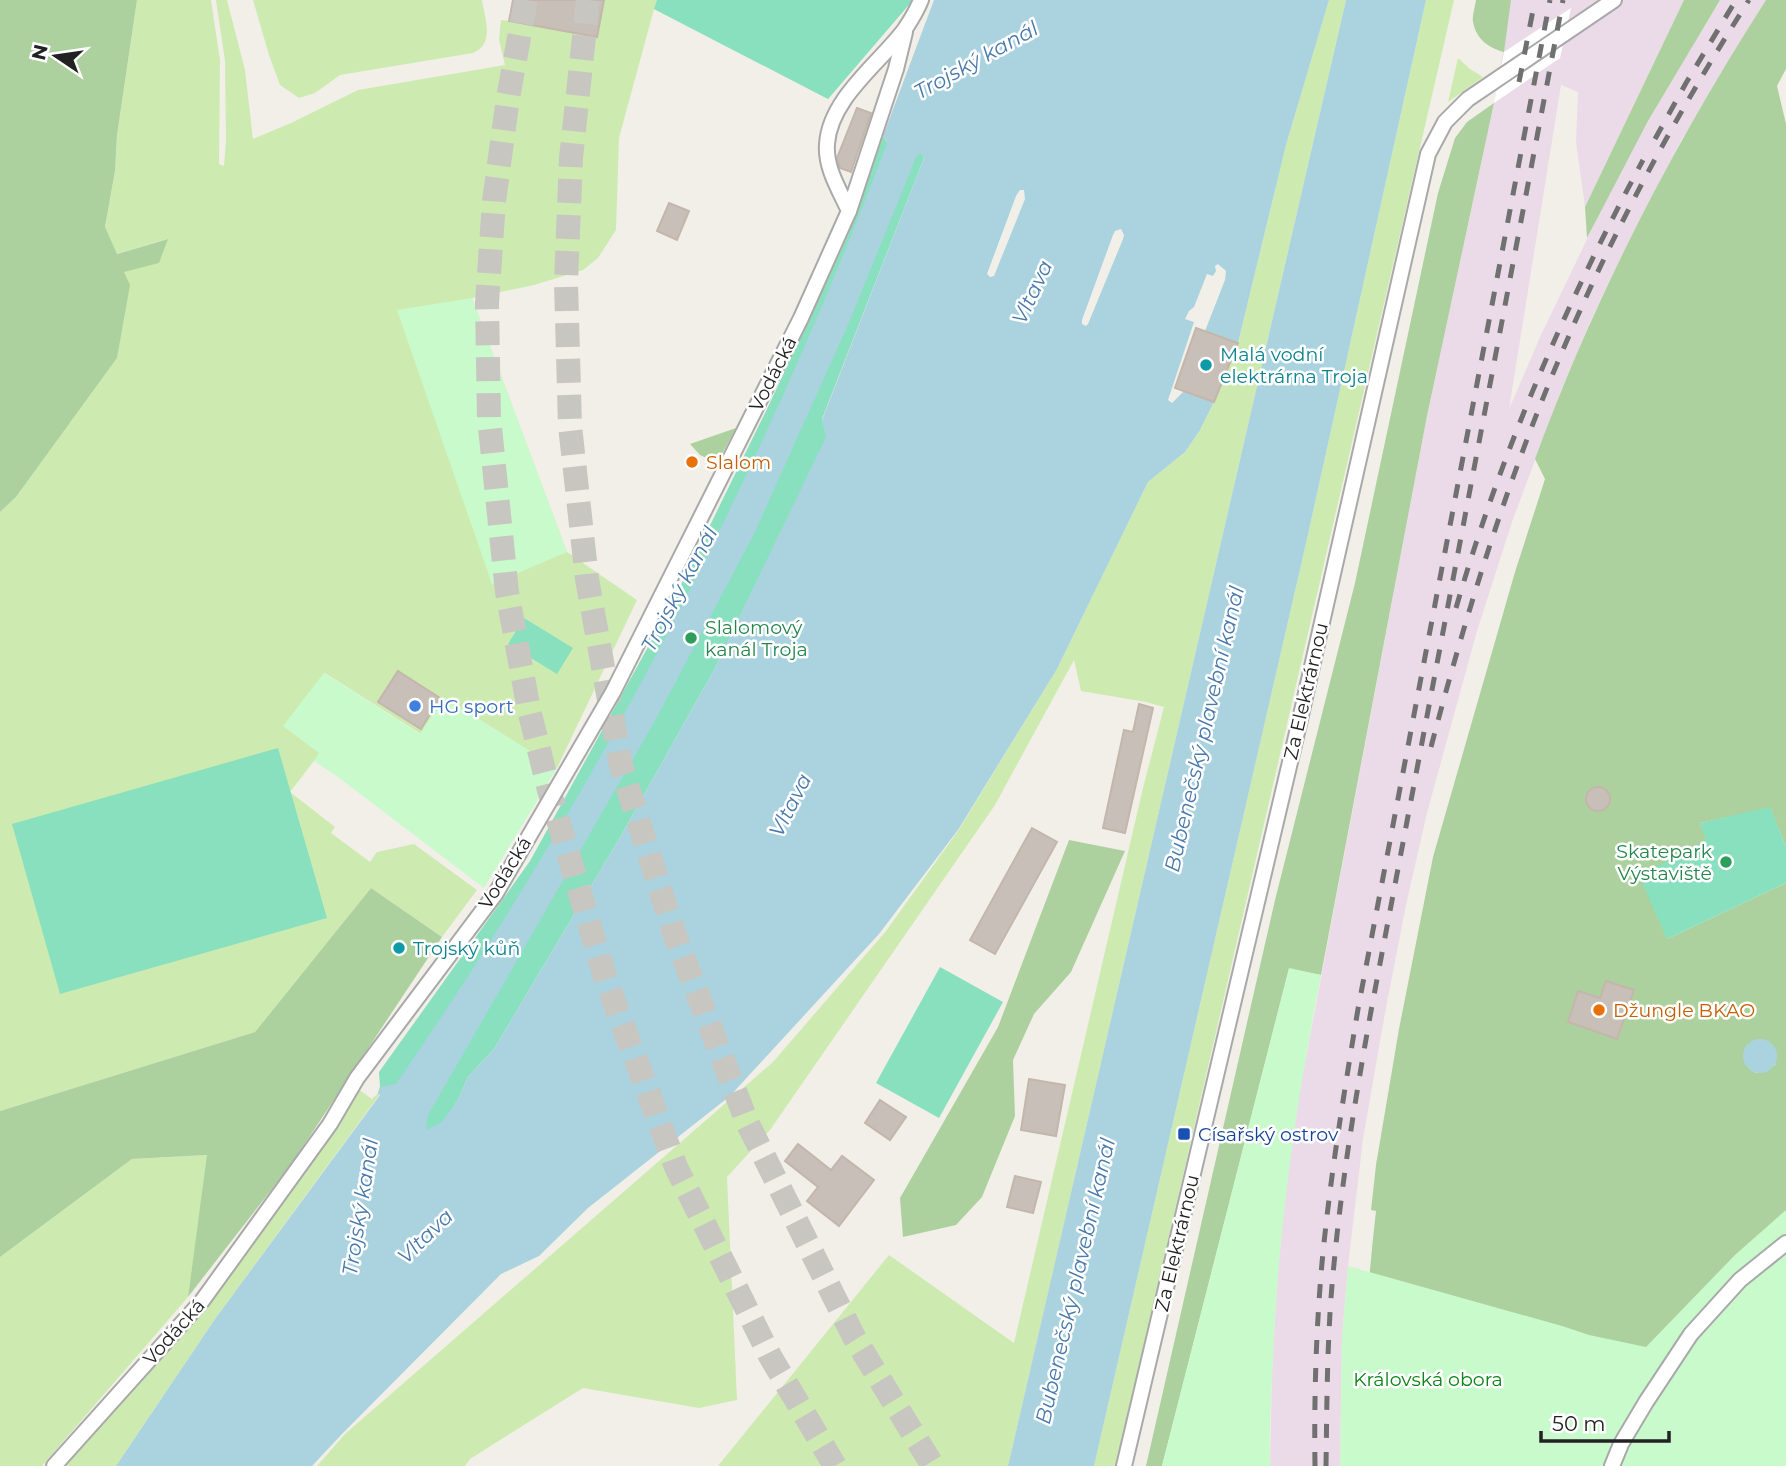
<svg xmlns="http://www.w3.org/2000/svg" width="1786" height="1466" viewBox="0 0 1786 1466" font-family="Montserrat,sans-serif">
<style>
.industrial{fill:#ebdbe8}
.grass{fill:#cdebb0}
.forest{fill:#add19e;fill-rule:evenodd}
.park{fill:#c8facc}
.pitch{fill:#88e0be}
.water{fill:#aad3df;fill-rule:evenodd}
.pier{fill:#fff}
.building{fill:#c7bfb8;stroke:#c4b6ab;stroke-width:2}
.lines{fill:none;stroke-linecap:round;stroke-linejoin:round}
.highway-tunnel{stroke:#c8c6c1;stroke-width:24;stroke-dasharray:24 12;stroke-linecap:butt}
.street-casing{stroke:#a9a9a9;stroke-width:18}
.street{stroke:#fff;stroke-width:14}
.rail{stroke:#707070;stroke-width:5;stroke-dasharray:14 14;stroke-linecap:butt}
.culture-dot{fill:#0f9aa8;stroke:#fff;stroke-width:2.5}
.food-dot{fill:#e8710a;stroke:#fff;stroke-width:2.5}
.leisure-dot{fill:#2e9e5b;stroke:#fff;stroke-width:2.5}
.shop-dot{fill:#3f7fe0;stroke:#fff;stroke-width:2.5}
.transit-dot{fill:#1a4fb4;stroke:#fff;stroke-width:2.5}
.labels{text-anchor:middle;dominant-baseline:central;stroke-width:5;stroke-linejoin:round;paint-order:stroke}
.culture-label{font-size:19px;fill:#0d838f;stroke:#fff;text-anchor:start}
.street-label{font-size:19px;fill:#222;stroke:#fff}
.food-label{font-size:19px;fill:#c56008;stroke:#fff;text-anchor:start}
.leisure-label{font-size:19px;fill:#27864d;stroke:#fff;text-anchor:start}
.shop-label{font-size:19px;fill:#366cbe;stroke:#fff;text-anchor:start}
.transit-label{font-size:19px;fill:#164399;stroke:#fff;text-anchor:start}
.park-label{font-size:19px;fill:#0c8416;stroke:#fff}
.water-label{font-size:21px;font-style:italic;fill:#4a7aab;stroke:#fff}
</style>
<rect width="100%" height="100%" fill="#f2efe9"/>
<polygon class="industrial" points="1511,0 1684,0 1585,207 1576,142 1578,92 1561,85 1509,409 1541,335 1603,206 1648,121 1711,14 1720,0 1766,0 1725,66 1682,139 1621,257 1591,320 1559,396 1512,522 1477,631 1427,813 1406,905 1385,1013 1363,1139 1348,1266 1342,1337 1340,1466 1270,1466 1272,1369 1278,1271 1286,1185 1298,1100 1427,416 1497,89"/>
<g class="grass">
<polygon points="137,0 211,0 220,60 219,164 224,166 226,140 225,61 216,0 227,0 245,70 253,139 291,123 358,90 505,65 499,40 501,20 509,21 604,0 913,0 828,99 654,9 619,138 616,230 598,258 583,270 534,285 472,298 567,552 637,600 557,768 444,698 421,734 325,673 284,726 320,753 290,792 335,827 331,833 370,862 377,852 414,844 477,890 442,937 371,888 255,1032 0,1111 0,512 16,497 117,358 124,272 167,239 116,254 105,228 115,171 117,135"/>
<path d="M 253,0 L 482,0 C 485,19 495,44 473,53 L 340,75 L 315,93 L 299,98 L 280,85 L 269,55 Z"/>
<polygon points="1329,0 1346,0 1008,1466 718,1466 889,1255 1014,1343 1143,788 1164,707 1146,702 1081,691 1074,660 995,805 770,1130 727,1177 737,1400 699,1408 583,1388 470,1459 465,1466 317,1466 345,1434 773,1062 886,931 958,831 1057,669 1148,482 1185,452 1200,430 1214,402 1238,343 1286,145"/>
<polygon points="1426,0 1454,0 1116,1466 1094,1466 1307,539"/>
<polygon points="1458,58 1470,69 1483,77 1448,102"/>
<polygon points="358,1089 372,1099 378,1093 380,1094 215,1319 116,1466 54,1466 202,1301"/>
<polygon points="208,1155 188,1297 42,1466 0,1466 0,1257 132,1159"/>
</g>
<g class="forest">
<polygon points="0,0 137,0 117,135 115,171 105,227 117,254 168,239 159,263 124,272 130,285 117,358 16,497 0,512"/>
<path d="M 1476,0 L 1511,0 L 1504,52 C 1489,48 1476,39 1473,22 C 1472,16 1475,7 1476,0 Z"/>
<polygon points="1684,0 1720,0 1648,121 1587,238 1585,207"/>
<path d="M 1766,0 L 1786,0 L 1786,69 L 1777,86 L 1786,124 L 1786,847 L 1770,808 L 1700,823 L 1707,839 L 1667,939 L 1786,883 L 1786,1228 L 1645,1367 L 1363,1466 C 1362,1381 1366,1295 1376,1211 L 1371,1210 L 1376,1165 L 1399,1029 L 1433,857 L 1515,572 L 1545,479 L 1535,459 C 1594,298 1673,145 1766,0 ZM 1607,981 L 1633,990 L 1617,1039 L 1568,1022 L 1578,991 L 1600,998 ZM 1747,1045 L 1777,1054 L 1775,1065 L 1756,1073 C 1744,1067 1741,1056 1747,1045 Z"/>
<polygon points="1494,103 1427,416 1321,975 1289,969 1162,1466 1146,1466 1275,900 1355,583 1438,193 1455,138 1467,122"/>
<polygon points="736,428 717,463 700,455 690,444"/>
<polygon points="1069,840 1125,851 1071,972 1034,1014 1013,1060 1015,1116 982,1197 956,1225 903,1237 900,1198 998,1027"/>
<polygon points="371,888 442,937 292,1163 188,1297 207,1155 132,1159 0,1257 0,1111 255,1032"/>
</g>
<g class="park">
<polygon points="472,298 567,552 492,584 397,310"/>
<polygon points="324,673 420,734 444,697 557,768 484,888 338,777 314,761 319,753 283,726"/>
<path d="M 1289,968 L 1321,975 C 1296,1103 1278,1229 1273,1360 C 1271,1395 1269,1431 1270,1466 L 1162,1466 Z"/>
<polygon points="1786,1210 1786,1466 1340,1466 1342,1337 1348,1266 1562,1326 1589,1335 1646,1347 1735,1255"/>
</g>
<g class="pitch">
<polygon points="657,0 913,0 828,99 654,9"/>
<polygon points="883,136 887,142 921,152 924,158 822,419 827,437 714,670 622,834 494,1049 468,1077 458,1100 442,1123 426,1131 378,1093 380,1087 379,1072 530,861 670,607 767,409 849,233"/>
<polygon points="524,618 573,648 557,674 508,644"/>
<polygon points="278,748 327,918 60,994 12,824"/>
<polygon points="1770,807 1786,847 1786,883 1667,939 1639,876 1706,840 1700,823"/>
<polygon points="940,967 1003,1002 939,1118 876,1083"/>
</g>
<g class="water">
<path d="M 934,0 L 1329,0 L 1286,145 L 1238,343 L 1205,331 L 1225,280 L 1226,271 L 1218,264 L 1215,266 L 1216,271 L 1213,276 L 1207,274 L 1194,307 L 1189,311 L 1185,319 L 1194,322 L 1168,400 L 1172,403 L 1184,391 L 1214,402 L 1200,430 L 1185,452 L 1148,482 L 1057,669 L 958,830 L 879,934 L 730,1096 L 588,1208 L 539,1256 L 501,1274 L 342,1434 L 312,1466 L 116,1466 L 215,1319 L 380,1095 L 378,1093 L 380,1087 L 396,1084 C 596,794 760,478 885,149 L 887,142 L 883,136 ZM 921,153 L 924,158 L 822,420 L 826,437 L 714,670 L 622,834 L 494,1049 L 468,1077 L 458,1100 L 442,1122 L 426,1130 L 428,1115 L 657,717 L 754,534 L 847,327 L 917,155 ZM 1020,190 L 1024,190 L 1025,199 L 994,276 L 990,277 L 987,274 L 1016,196 ZM 1121,229 L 1124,235 L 1123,239 L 1088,324 L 1086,326 L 1082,324 L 1082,320 L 1113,235 L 1115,231 Z"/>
<polygon points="1346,0 1426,0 1307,539 1094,1466 1008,1466"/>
<circle cx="1760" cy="1056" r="17"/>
</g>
<polygon class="pier" points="1571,8 1560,58 1494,103 1504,52"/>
<g class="building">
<polygon points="513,0 604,0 597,37 509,21"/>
<polygon points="857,108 871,113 851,172 840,168 837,158"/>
<polygon points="669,203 689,211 677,240 657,231"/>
<polygon points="1196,328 1238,343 1214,402 1175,388"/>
<polygon points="398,671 440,698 421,729 378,702"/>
<polygon points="1139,704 1153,708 1125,833 1103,828 1124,730 1133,732"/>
<circle cx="1598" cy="799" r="12"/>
<polygon points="1032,828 1057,842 995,954 970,940"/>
<polygon points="1606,981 1634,990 1617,1039 1568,1022 1578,991 1600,998"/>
<polygon points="1029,1079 1065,1085 1056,1136 1021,1130"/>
<polygon points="880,1100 906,1117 890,1140 865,1123"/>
<polygon points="798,1144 831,1170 842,1156 874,1180 839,1226 807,1201 818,1187 785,1161"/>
<polygon points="1015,1176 1041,1182 1033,1213 1007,1207"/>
</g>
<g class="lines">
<g class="highway-tunnel">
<polyline points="526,0 508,98 494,201 487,303 489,418 507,592 529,710 549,790 606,980 676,1167 770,1356 835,1466"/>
<polyline points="588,0 571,158 566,282 570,426 587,579 621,766 674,933 747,1122 855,1339 933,1466"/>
</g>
<defs>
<g id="street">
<polyline points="849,211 896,69 905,32"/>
<path d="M 54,1466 L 202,1301 L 330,1124 L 357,1078 L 496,893 L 613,692 L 801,318 L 849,211 C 840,191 825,168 827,144 C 830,98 880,63 905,29 C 911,20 917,10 921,0"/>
<polyline points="1124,1466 1299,724 1428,154 1445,122 1468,99 1614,0"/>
<polyline points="1612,1466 1621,1444 1646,1402 1691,1334 1740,1280 1786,1243"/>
</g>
</defs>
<use href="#street" class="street-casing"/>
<use href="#street" class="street"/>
<g class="rail">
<polyline points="1519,82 1535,0"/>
<polyline points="1655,139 1686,83 1736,0"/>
<path d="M 1456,608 C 1501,452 1566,304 1643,160"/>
<path d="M 1431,747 C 1467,610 1509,475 1565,345 C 1616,225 1679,110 1749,0"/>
<path d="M 1315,1466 C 1314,1398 1316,1330 1322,1263 C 1330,1178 1344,1093 1358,1009 L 1550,0"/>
<path d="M 1326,1466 C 1327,1398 1327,1331 1334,1264 C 1342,1179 1356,1095 1371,1011 L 1563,0"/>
</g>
</g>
<g class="culture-dot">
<circle cx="1206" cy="365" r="7"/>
<circle cx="399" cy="948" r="7"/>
</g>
<g class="food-dot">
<circle cx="692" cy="462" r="7"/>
<circle cx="1599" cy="1010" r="7"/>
</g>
<g class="leisure-dot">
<circle cx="691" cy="638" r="7"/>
<circle cx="1726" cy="862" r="7"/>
</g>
<circle class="shop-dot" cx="415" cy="706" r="7"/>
<rect class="transit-dot" x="1177" y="1127" width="14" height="14" rx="3.5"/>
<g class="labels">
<g class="culture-label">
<text x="1220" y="354">Malá vodní<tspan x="1220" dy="22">elektrárna Troja</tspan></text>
<text x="413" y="948">Trojský kůň</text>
</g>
<g class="street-label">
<text transform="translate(773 374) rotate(-63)">Vodácká</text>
<text transform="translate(1306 691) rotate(-77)">Za Elektrárnou</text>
<text transform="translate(505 873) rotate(-58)">Vodácká</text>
<text transform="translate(1177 1243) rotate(-77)">Za Elektrárnou</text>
<text transform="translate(174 1332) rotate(-48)">Vodácká</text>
</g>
<g class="food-label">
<text x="706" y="462">Slalom</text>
<text x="1613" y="1010">Džungle BKAO</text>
</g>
<g class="leisure-label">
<text x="705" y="627">Slalomový<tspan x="705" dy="22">kanál Troja</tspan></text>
<text x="1712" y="851" text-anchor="end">Skatepark<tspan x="1712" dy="22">Výstaviště</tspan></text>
</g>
<g class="shop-label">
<text x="429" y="706">HG sport</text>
</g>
<g class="transit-label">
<text x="1198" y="1134">Císařský ostrov</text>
</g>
<g class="park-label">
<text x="1428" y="1379">Královská obora</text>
</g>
<g class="water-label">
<text transform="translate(976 60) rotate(-29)">Trojský kanál</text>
<text transform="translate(1032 292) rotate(-65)">Vltava</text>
<text transform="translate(679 589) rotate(-62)">Trojský kanál</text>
<text transform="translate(1204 729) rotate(-77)">Bubenečský plavební kanál</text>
<text transform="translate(790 805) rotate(-63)">Vltava</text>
<text transform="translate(360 1207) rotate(-81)">Trojský kanál</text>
<text transform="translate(425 1236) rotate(-44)">Vltava</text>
<text transform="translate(1075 1281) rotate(-77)">Bubenečský plavební kanál</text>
</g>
</g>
<g transform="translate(56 56) rotate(283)" stroke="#ffffff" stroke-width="5" paint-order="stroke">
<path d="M0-5L12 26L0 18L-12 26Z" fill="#222222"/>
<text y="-10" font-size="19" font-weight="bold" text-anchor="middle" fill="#222222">N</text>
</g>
<path d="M1541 1431v10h128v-10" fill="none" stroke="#222222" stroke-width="3.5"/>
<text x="1552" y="1431" font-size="21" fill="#222222" stroke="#ffffff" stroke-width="5" paint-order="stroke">50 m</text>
</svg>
